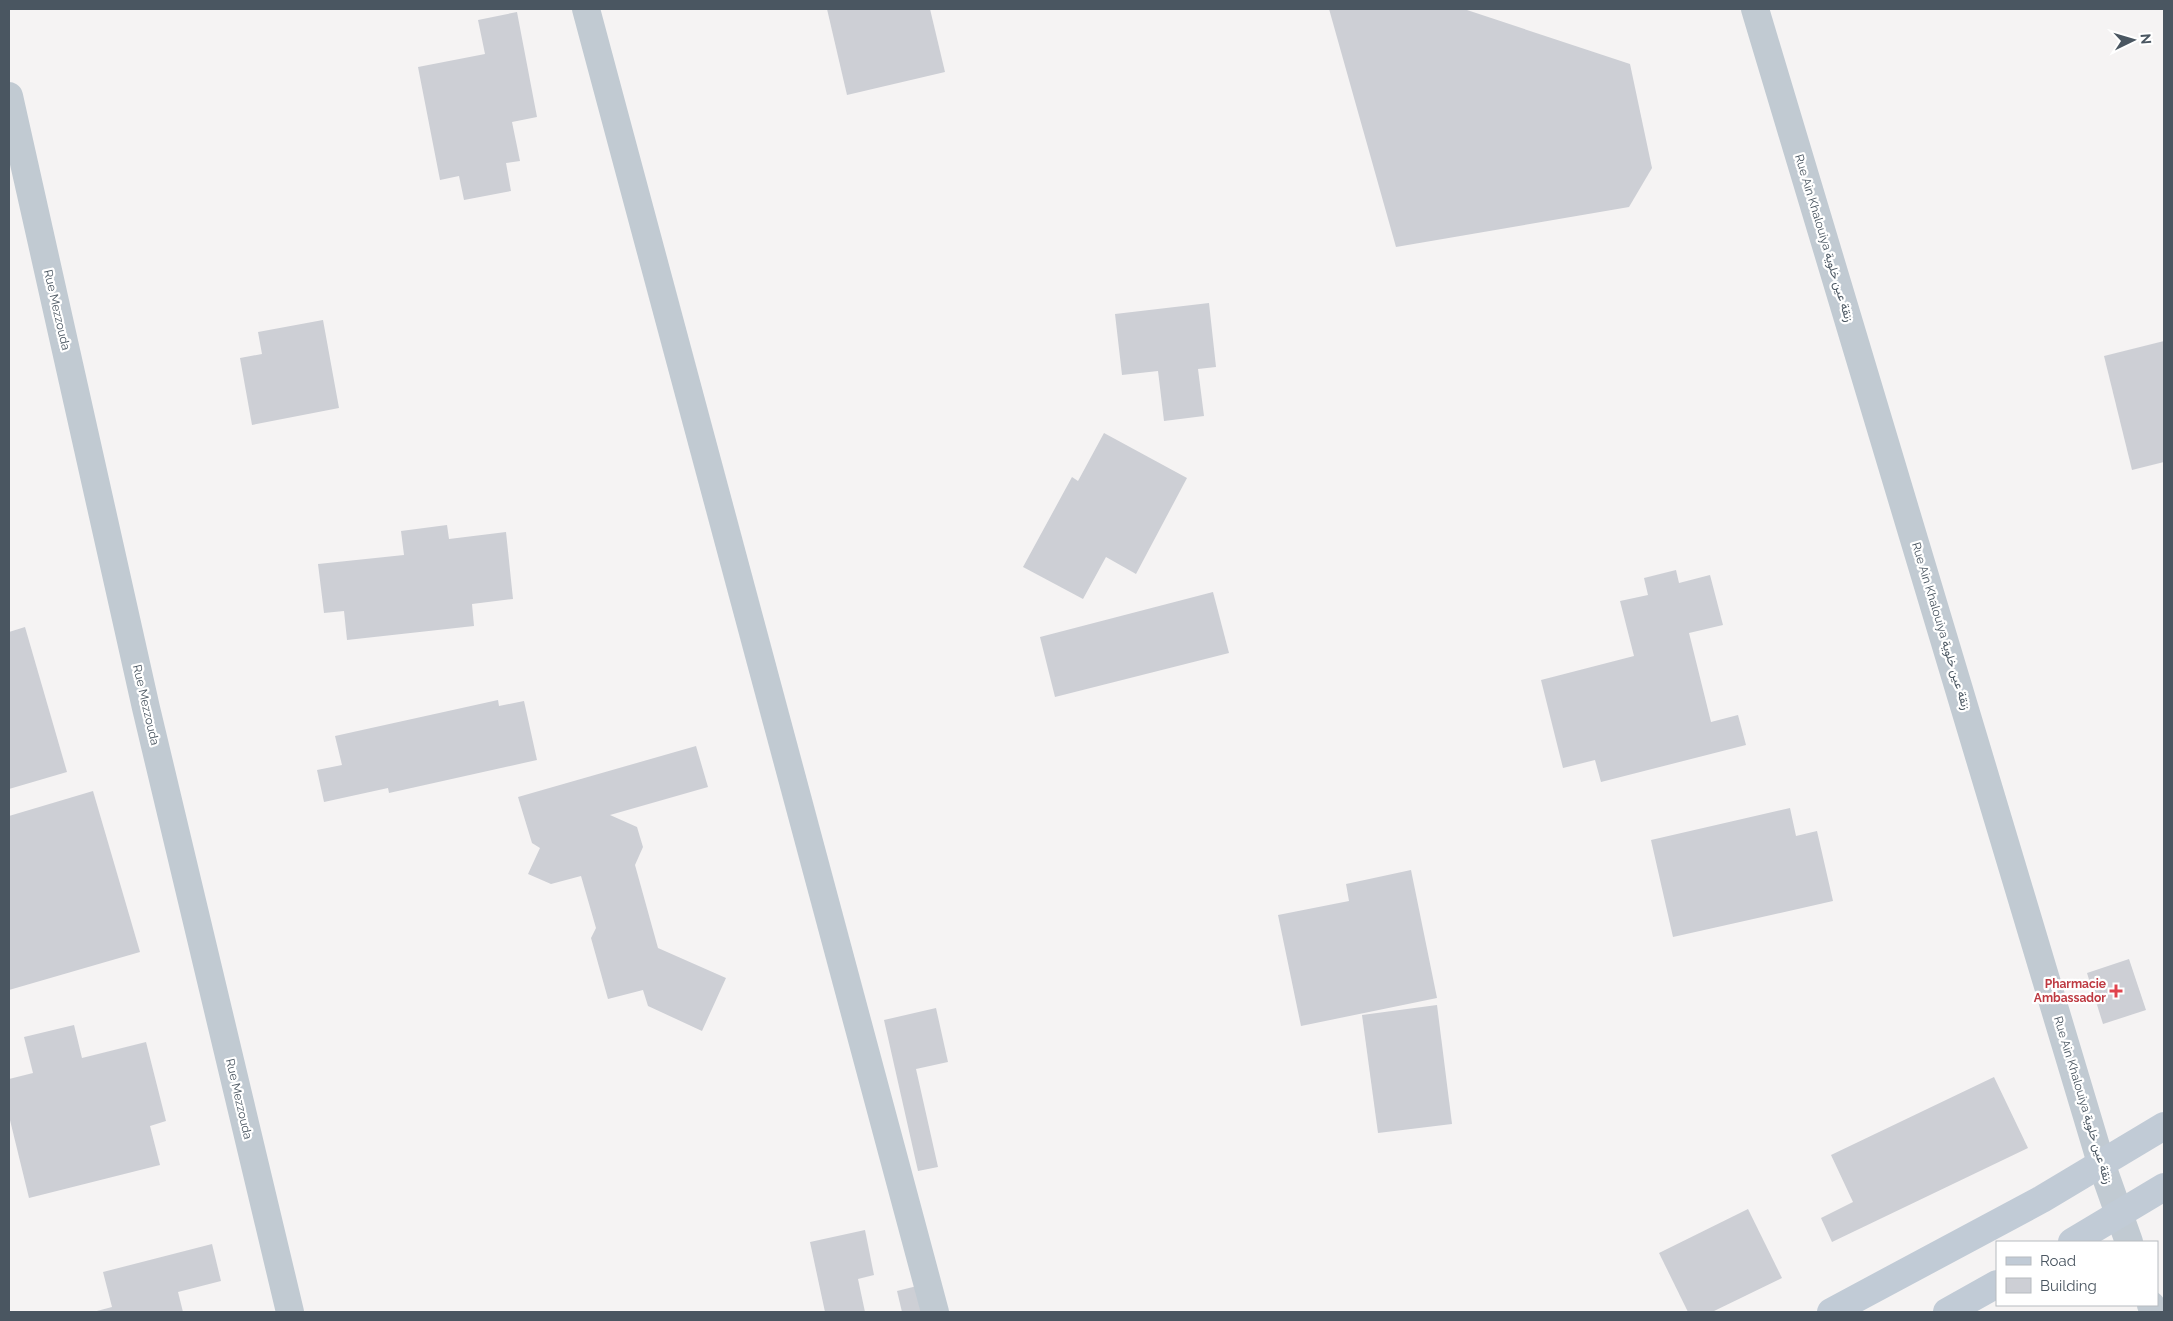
<svg xmlns="http://www.w3.org/2000/svg" width="2173" height="1321" viewBox="0 0 2173 1321" font-family="Raleway,Vazirmatn,sans-serif">
<style>
.building{fill:#cdcfd5}
.lines{fill:none;stroke-linecap:round;stroke-linejoin:round}
.street{stroke:#c1cad2;stroke-width:28}
.secondary{stroke:#c1cbd6;stroke-width:28}
.health-dot{fill:#e0444e;stroke:#fff;stroke-width:2}
.labels{text-anchor:middle;dominant-baseline:central;stroke-width:4.5;stroke-linejoin:round;paint-order:stroke}
.street-label{font-size:12px;fill:#4a5661;stroke:#fff}
.health-label{font-size:12px;font-weight:bold;fill:#be3a42;stroke:#fff;text-anchor:end}
</style>
<rect width="100%" height="100%" fill="#f5f3f3"/>
<g class="building">
<polygon points="827,9 930,9 945,72 847,95"/>
<polygon points="1329,9 1464,9 1630,64 1652,168 1629,207 1396,247"/>
<polygon points="517,12 537,117 512,122 520,161 506,163 511,191 464,200 459,176 440,180 418,67 485,54 478,20"/>
<polygon points="1209,303 1216,367 1198,369 1204,416 1164,421 1158,371 1122,375 1115,314"/>
<polygon points="323,320 339,408 252,425 240,358 262,354 258,332"/>
<polygon points="2164,341 2164,462 2132,470 2104,356"/>
<polygon points="1104,433 1187,478 1136,574 1106,557 1083,599 1023,567 1072,477 1078,481"/>
<polygon points="447,525 449,539 506,532 513,599 472,604 474,626 347,640 344,611 324,613 318,564 404,555 401,531"/>
<polygon points="1676,570 1679,583 1710,575 1723,625 1689,633 1711,722 1738,715 1746,745 1601,782 1595,760 1563,768 1541,680 1634,656 1620,601 1648,595 1644,578"/>
<polygon points="1213,592 1229,653 1055,697 1040,637"/>
<polygon points="25,627 67,772 9,789 9,632"/>
<polygon points="498,700 499,706 524,701 537,760 389,793 388,788 324,802 317,770 342,765 335,736"/>
<polygon points="696,746 708,787 610,815 637,827 643,847 635,865 658,948 726,978 702,1031 648,1006 643,990 608,999 591,938 596,928 581,876 551,884 528,874 540,848 532,843 518,797"/>
<polygon points="93,791 140,952 9,990 9,816"/>
<polygon points="1790,808 1796,836 1817,831 1833,901 1673,937 1651,840"/>
<polygon points="1411,870 1437,998 1301,1026 1278,915 1349,901 1346,884"/>
<polygon points="2129,959 2146,1010 2103,1024 2087,973"/>
<polygon points="1437,1005 1452,1124 1378,1133 1362,1015"/>
<polygon points="936,1008 948,1062 916,1069 938,1167 918,1171 884,1020"/>
<polygon points="74,1025 82,1058 146,1042 166,1121 150,1126 160,1165 29,1198 9,1116 9,1079 33,1073 24,1037"/>
<polygon points="1994,1077 2028,1148 1832,1242 1821,1218 1853,1202 1831,1155"/>
<polygon points="1748,1209 1782,1278 1712,1312 1688,1312 1659,1253"/>
<polygon points="865,1230 874,1275 858,1279 865,1312 825,1312 810,1242"/>
<polygon points="212,1244 221,1281 178,1292 183,1312 93,1312 112,1307 103,1272"/>
<polygon points="917,1286 923,1312 902,1312 897,1291"/>
</g>
<g class="lines">
<g class="street">
<polyline points="586,9 935,1312"/>
<polyline points="1755,9 2101,1163 2129,1242"/>
<polyline points="9,96 146,708 290,1312"/>
<polyline points="2151,1305 2154,1312"/>
</g>
<g class="secondary">
<polyline points="2072,1242 2164,1187"/>
<polyline points="1831,1312 2042,1199 2164,1126"/>
<polyline points="1947,1312 1997,1284"/>
</g>
</g>
<path class="health-dot" d="M2113.5 983.5h5v5h5v5h-5v5h-5v-5h-5v-5h5z"/>
<g class="labels">
<g class="street-label">
<text transform="translate(1824 238) rotate(73)">Rue Ain Khalouiya زنقة عين خلوية</text>
<text transform="translate(57 310) rotate(77)">Rue Mezzouda</text>
<text transform="translate(1941 626) rotate(73)">Rue Ain Khalouiya زنقة عين خلوية</text>
<text transform="translate(146 705) rotate(77)">Rue Mezzouda</text>
<text transform="translate(239 1099) rotate(77)">Rue Mezzouda</text>
<text transform="translate(2083 1100) rotate(73)">Rue Ain Khalouiya زنقة عين خلوية</text>
</g>
<g class="health-label">
<text x="2106" y="984">Pharmacie<tspan x="2106" dy="14">Ambassador</tspan></text>
</g>
</g>
<rect width="2173" height="1321" fill="none" stroke="#4a5661" stroke-width="20"/>
<rect x="1996" y="1241" width="162" height="65" fill="#ffffff" stroke="#b7bbc0"/>
<rect x="2006" y="1257" width="25" height="8" fill="#c1cbd6" stroke="#b7bbc0"/>
<text x="2040" y="1266" font-size="15" fill="#4a5661">Road</text>
<rect x="2006" y="1278" width="25" height="15" fill="#cdcfd5" stroke="#b7bbc0"/>
<text x="2040" y="1291" font-size="15" fill="#4a5661">Building</text>
<g transform="translate(2133 40) rotate(85)" stroke="#ffffff" stroke-width="4" paint-order="stroke">
<path d="M0-4L9 19L0 12L-9 19Z" fill="#4a5661"/>
<text y="-8" font-size="14" font-weight="bold" text-anchor="middle" fill="#4a5661">N</text>
</g>
</svg>
